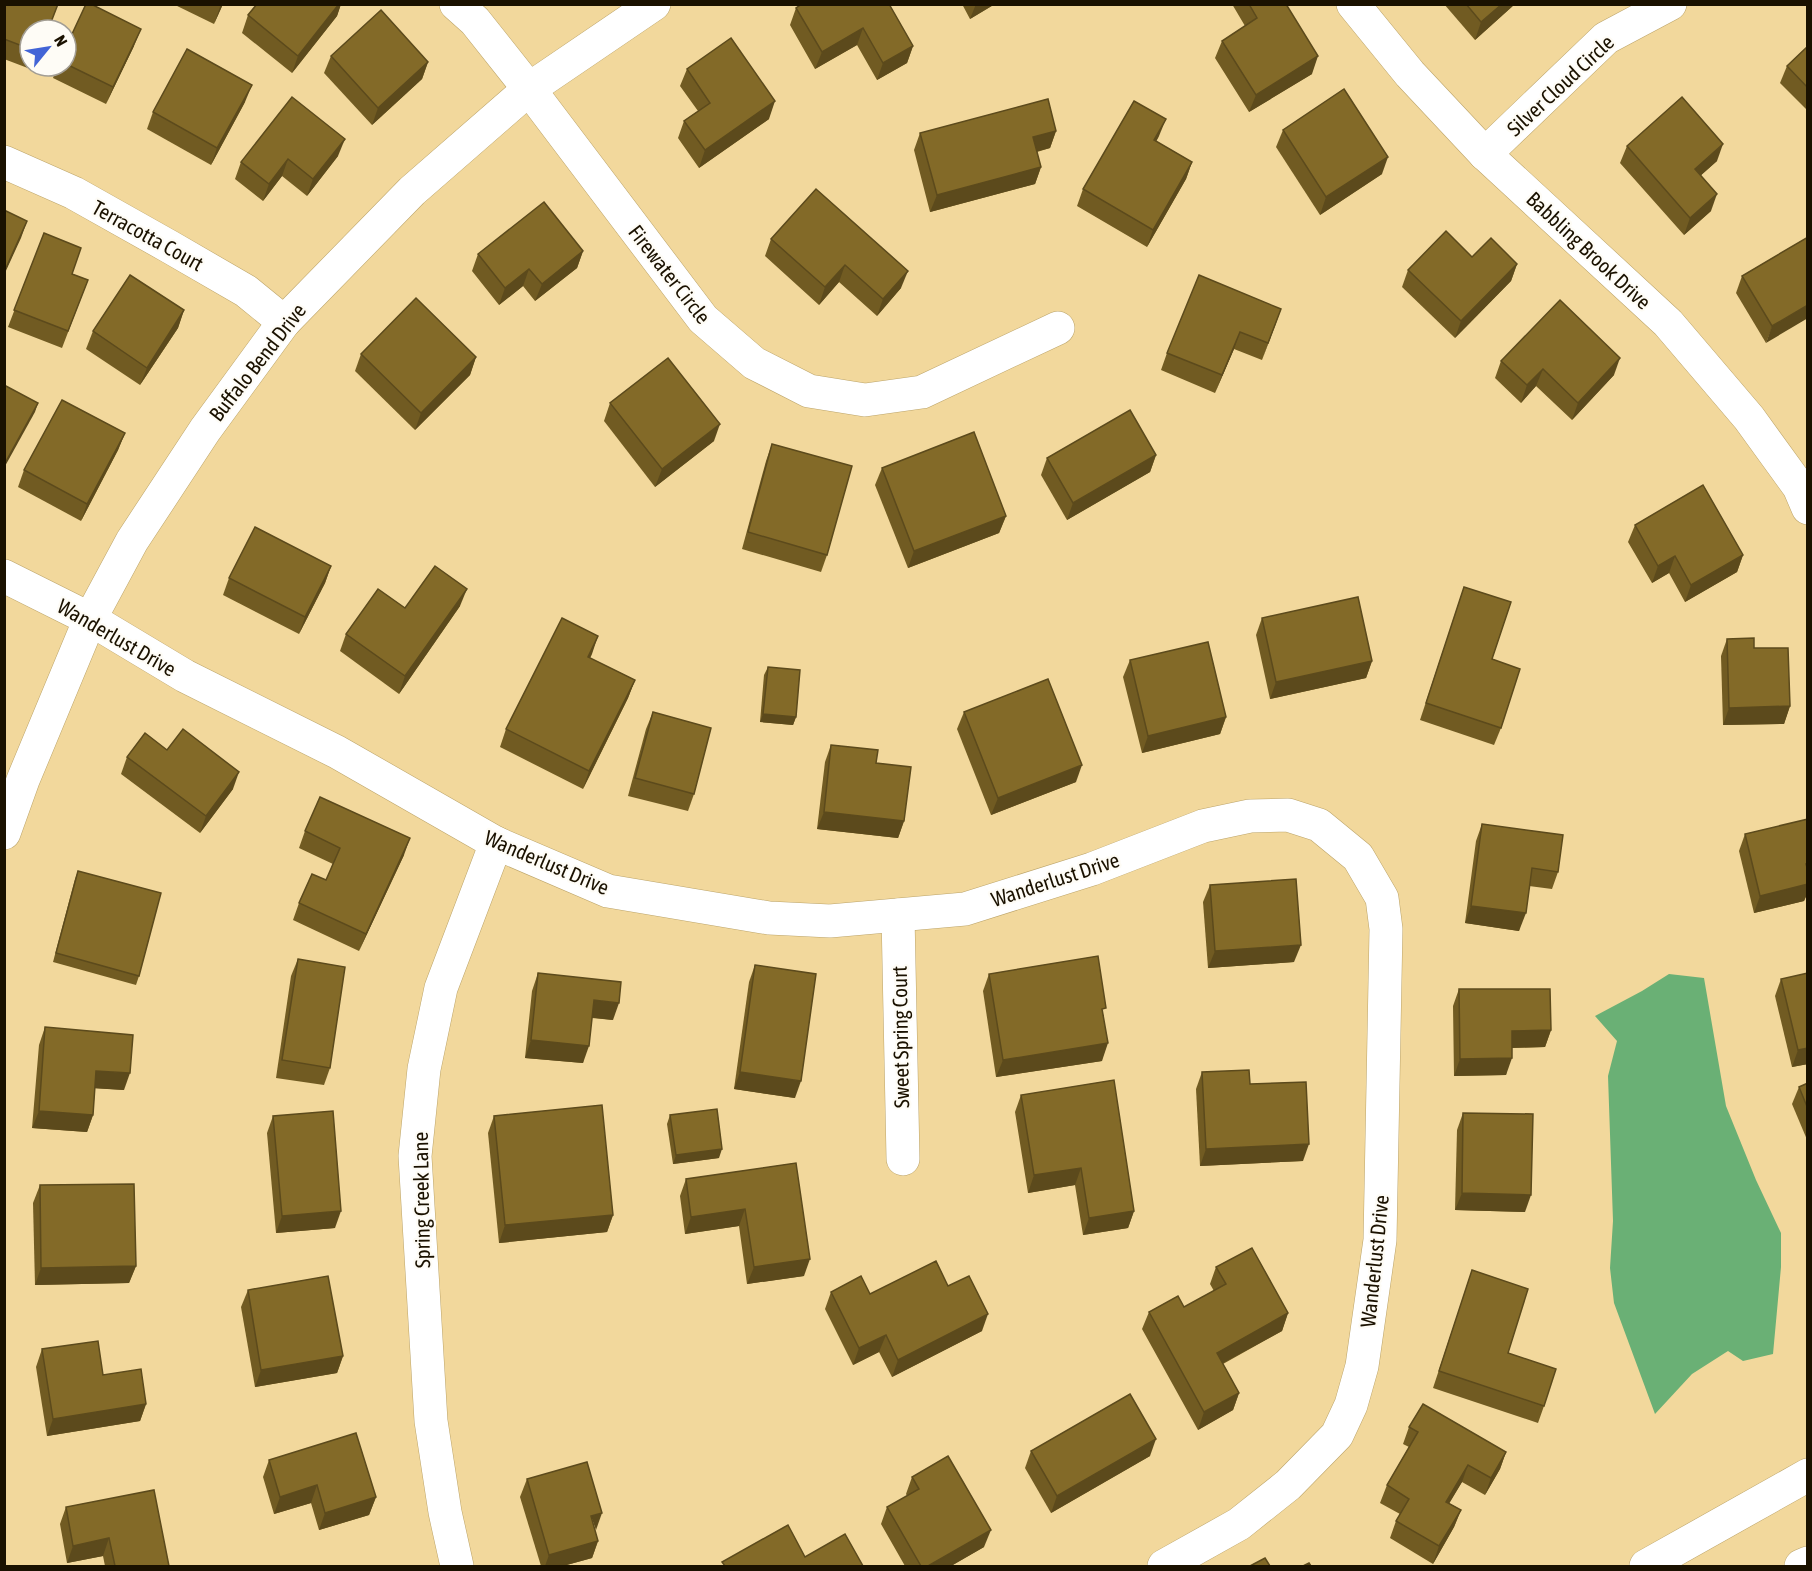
<svg xmlns="http://www.w3.org/2000/svg" width="1812" height="1571" viewBox="0 0 1812 1571" font-family="'Asap Condensed',sans-serif">
<style>
.water{fill:#6ab075}
.lines{fill:none;stroke-linecap:round;stroke-linejoin:round}
.street-casing{stroke:#bca469;stroke-width:34}
.secondary-casing{stroke:#bca469;stroke-width:34}
.street{stroke:#fff;stroke-width:33}
.secondary{stroke:#fff;stroke-width:33}
.wall{fill:#715b22}
.shaded-wall{fill:#5c4a1c}
.building{fill:#836a28;stroke:#5c4a1c;stroke-width:1.5}
.labels{text-anchor:middle;dominant-baseline:central;stroke-width:4.5;stroke-linejoin:round;paint-order:stroke}
.street-label{font-size:21px;fill:#1a1100;stroke:#fefcf6}
</style>
<rect width="100%" height="100%" fill="#f2d89c"/>
<polygon class="water" points="1669,974 1704,978 1726,1106 1756,1180 1781,1233 1781,1267 1773,1354 1743,1361 1728,1351 1692,1374 1655,1414 1614,1303 1610,1268 1613,1221 1608,1076 1617,1041 1595,1016 1642,991"/>
<g class="lines">
<defs>
<g id="street">
<polyline points="456,4 475,21 529,89 703,319 754,363 809,391 865,400 922,392 1058,328"/>
<polyline points="1353,4 1410,74 1485,154 1668,323 1749,418 1799,487 1808,508"/>
<polyline points="1485,154 1606,38 1670,4"/>
<polyline points="4,162 74,193 170,247 246,291 284,322"/>
<polyline points="4,576 90,619 185,676 337,752 496,843 608,891 769,918 830,921 965,909 1092,869 1203,826 1250,816 1288,815 1319,825 1358,857 1382,898 1386,929 1380,1240 1362,1366 1351,1405 1337,1435 1288,1485 1239,1524 1164,1566"/>
<polyline points="4,833 23,780 90,619 132,541 205,430 284,322 412,191 529,89 654,4"/>
<polyline points="898,915 903,1159"/>
<polyline points="457,1566 445,1512 431,1421 415,1156 424,1069 441,988 496,843"/>
</g>
<g id="secondary">
<polyline points="1646,1566 1808,1475"/>
<polyline points="1801,1566 1808,1563"/>
</g>
</defs>
<use href="#street" class="street-casing"/>
<use href="#secondary" class="secondary-casing"/>
<use href="#street" class="street"/>
<use href="#secondary" class="secondary"/>
</g>
<g class="wall">
<polygon points="4,4 30,30 30,66 35,66 33,70 4,59"/>
<polygon points="173,4 223,4 214,24"/>
<polygon points="257,4 341,4 337,16 292,73 242,33 248,15"/>
<polygon points="802,4 913,46 907,63 877,80 857,45 815,69 790,25 796,8"/>
<polygon points="962,4 995,4 970,19"/>
<polygon points="1232,4 1286,4 1312,74 1249,112 1215,58 1222,41 1245,26"/>
<polygon points="1444,4 1515,4 1475,40"/>
<polygon points="134,46 106,104 53,78 57,66 66,66 66,47"/>
<polygon points="1808,46 1808,111 1780,83 1787,66"/>
<polygon points="331,56 428,62 422,79 372,125 324,73"/>
<polygon points="687,69 769,119 699,168 678,138 684,121 698,111 680,86"/>
<polygon points="245,102 211,165 147,129 153,112"/>
<polygon points="1283,130 1382,174 1320,215 1276,147"/>
<polygon points="1056,131 1050,148 1037,152 1041,167 1035,184 930,212 914,150 920,133"/>
<polygon points="1159,136 1156,141 1192,162 1186,179 1147,247 1077,206 1083,189"/>
<polygon points="1627,146 1717,161 1701,175 1711,211 1684,235 1620,163"/>
<polygon points="338,156 307,196 282,176 263,201 235,179 241,162"/>
<polygon points="816,189 901,288 877,316 839,282 819,305 765,256 771,239"/>
<polygon points="44,233 72,274 88,280 62,348 8,327"/>
<polygon points="1808,237 1766,343 1736,293 1742,276"/>
<polygon points="583,251 577,268 535,301 523,286 499,305 472,271 478,254"/>
<polygon points="1517,264 1511,281 1455,338 1402,287 1408,270"/>
<polygon points="1281,309 1262,360 1234,349 1215,393 1161,370 1167,353"/>
<polygon points="184,310 178,328 140,385 86,349 93,331"/>
<polygon points="361,354 476,357 470,375 415,430 355,371"/>
<polygon points="1501,361 1614,375 1572,420 1536,386 1521,403 1495,378"/>
<polygon points="610,403 714,441 655,487 604,421"/>
<polygon points="125,433 118,450 81,521 18,487 24,470"/>
<polygon points="772,444 827,555 821,572 742,549 766,461"/>
<polygon points="1156,455 1150,472 1067,520 1041,475 1047,458"/>
<polygon points="882,468 1006,516 999,533 908,568 875,485"/>
<polygon points="1635,525 1743,555 1737,572 1685,602 1669,573 1652,583 1628,542"/>
<polygon points="331,566 325,583 299,634 223,595 229,578"/>
<polygon points="1464,587 1492,659 1501,728 1494,745 1420,720"/>
<polygon points="460,606 399,694 340,651 346,634 405,608"/>
<polygon points="1262,618 1372,661 1366,678 1270,699 1256,635"/>
<polygon points="1727,639 1754,648 1790,706 1784,724 1723,725 1721,656"/>
<polygon points="592,654 590,658 635,680 628,698 583,789 500,747 506,729"/>
<polygon points="1130,660 1226,717 1220,734 1142,753 1123,677"/>
<polygon points="768,667 796,717 793,725 760,722 764,675"/>
<polygon points="653,712 694,794 688,811 628,796 646,729"/>
<polygon points="964,712 1076,782 991,815 957,729"/>
<polygon points="831,745 876,763 904,821 898,838 817,829 825,762"/>
<polygon points="167,750 233,789 200,833 121,774 127,757"/>
<polygon points="1808,819 1808,892 1804,901 1754,913 1739,851 1745,834"/>
<polygon points="1482,824 1558,872 1552,889 1529,886 1519,931 1465,923 1476,841"/>
<polygon points="305,831 404,855 359,951 293,920 299,903 326,880 333,864 299,848"/>
<polygon points="78,871 139,976 136,985 53,962 75,879"/>
<polygon points="1210,885 1294,962 1208,968 1203,902"/>
<polygon points="298,959 330,1068 324,1085 276,1078 291,976"/>
<polygon points="755,965 795,1098 734,1089 749,982"/>
<polygon points="538,973 613,1020 592,1018 583,1063 525,1058 532,991"/>
<polygon points="989,974 1104,1015 1102,1061 996,1077 983,991"/>
<polygon points="1781,979 1808,1064 1792,1067 1775,996"/>
<polygon points="1459,989 1551,1030 1545,1047 1512,1048 1506,1075 1454,1076 1453,1006"/>
<polygon points="45,1027 124,1090 95,1088 93,1115 87,1132 32,1128 39,1045"/>
<polygon points="1202,1072 1250,1084 1303,1161 1200,1166 1196,1089"/>
<polygon points="1808,1083 1808,1142 1792,1104 1799,1087"/>
<polygon points="1021,1095 1134,1211 1128,1228 1083,1235 1075,1185 1028,1193 1015,1112"/>
<polygon points="1463,1113 1525,1212 1455,1210 1457,1130"/>
<polygon points="670,1115 719,1158 673,1164 667,1124"/>
<polygon points="273,1116 335,1228 276,1233 267,1133"/>
<polygon points="494,1116 613,1215 607,1232 499,1243 488,1133"/>
<polygon points="796,1163 804,1276 747,1284 739,1226 685,1234 680,1196 686,1179"/>
<polygon points="40,1185 136,1266 129,1283 35,1285 33,1203"/>
<polygon points="1216,1267 1288,1313 1282,1331 1223,1364 1239,1393 1233,1410 1198,1430 1142,1329 1149,1312 1184,1307 1214,1291 1210,1284"/>
<polygon points="1472,1270 1508,1353 1544,1406 1538,1423 1433,1388"/>
<polygon points="948,1286 982,1331 892,1377 879,1352 853,1365 825,1309 831,1292 870,1294"/>
<polygon points="248,1290 343,1356 337,1373 255,1387 241,1307"/>
<polygon points="42,1349 103,1375 146,1404 140,1421 47,1436 36,1367"/>
<polygon points="1409,1427 1506,1452 1500,1469 1485,1495 1462,1482 1449,1503 1461,1510 1454,1527 1433,1564 1390,1538 1396,1521 1400,1514 1380,1503 1387,1485 1409,1447 1403,1444"/>
<polygon points="1031,1451 1150,1456 1051,1513 1025,1468"/>
<polygon points="269,1460 376,1497 369,1515 319,1530 311,1503 274,1514 263,1477"/>
<polygon points="912,1477 984,1547 951,1566 905,1566 881,1524 887,1507 907,1496 906,1494"/>
<polygon points="527,1479 595,1530 598,1541 592,1558 563,1566 541,1566 520,1497"/>
<polygon points="66,1507 169,1566 105,1566 103,1556 67,1563 60,1524"/>
</g>
<g class="shaded-wall">
<polygon points="221,4 223,4 214,24"/>
<polygon points="339,4 341,4 337,16 292,73 298,56"/>
<polygon points="976,4 995,4 970,19"/>
<polygon points="1502,4 1515,4 1475,40 1481,22"/>
<polygon points="863,28 857,45 815,69 822,52"/>
<polygon points="141,29 134,46 106,104 113,87"/>
<polygon points="913,46 907,63 877,80 883,63"/>
<polygon points="1318,56 1312,74 1249,112 1256,95"/>
<polygon points="428,62 422,79 372,125 378,108"/>
<polygon points="252,85 245,102 211,165 217,148"/>
<polygon points="775,101 769,119 699,168 705,150"/>
<polygon points="1166,119 1159,136 1148,157 1154,140"/>
<polygon points="1056,131 1050,148 1027,154 1033,137"/>
<polygon points="345,139 338,156 307,196 313,179"/>
<polygon points="1723,144 1717,161 1689,186 1695,169"/>
<polygon points="1388,157 1382,174 1320,215 1326,197"/>
<polygon points="288,159 282,176 263,201 269,184"/>
<polygon points="1192,162 1186,179 1147,247 1153,230"/>
<polygon points="1041,167 1035,184 930,212 937,195"/>
<polygon points="1717,194 1711,211 1684,235 1690,218"/>
<polygon points="27,221 21,238 4,275 6,268"/>
<polygon points="583,251 577,268 535,301 542,284"/>
<polygon points="1517,264 1511,281 1455,338 1461,321"/>
<polygon points="845,265 839,282 819,305 825,287"/>
<polygon points="529,269 523,286 499,305 505,288"/>
<polygon points="908,271 901,288 877,316 883,299"/>
<polygon points="1808,305 1808,318 1766,343 1772,326"/>
<polygon points="1281,309 1275,326 1262,360 1268,343"/>
<polygon points="184,310 178,328 140,385 147,368"/>
<polygon points="1240,332 1234,349 1215,393 1222,375"/>
<polygon points="476,357 470,375 415,430 421,413"/>
<polygon points="1620,358 1614,375 1572,420 1578,403"/>
<polygon points="1543,369 1536,386 1521,403 1527,385"/>
<polygon points="38,403 35,412 4,468 4,465"/>
<polygon points="720,424 714,441 655,487 662,469"/>
<polygon points="125,433 118,450 81,521 87,504"/>
<polygon points="1156,455 1150,472 1067,520 1073,503"/>
<polygon points="1006,516 999,533 908,568 914,551"/>
<polygon points="1743,555 1737,572 1685,602 1691,585"/>
<polygon points="1675,556 1669,573 1652,583 1658,566"/>
<polygon points="331,566 325,583 299,634 305,617"/>
<polygon points="467,589 460,606 399,694 405,676"/>
<polygon points="598,636 592,654 581,674 588,657"/>
<polygon points="1372,661 1366,678 1270,699 1276,682"/>
<polygon points="635,680 628,698 583,789 589,771"/>
<polygon points="1790,706 1784,724 1723,725 1729,708"/>
<polygon points="763,714 796,717 793,725 760,722"/>
<polygon points="1226,717 1220,734 1142,753 1148,736"/>
<polygon points="1082,765 1076,782 991,815 998,798"/>
<polygon points="239,772 233,789 200,833 206,816"/>
<polygon points="824,812 904,821 898,838 817,829"/>
<polygon points="410,838 404,855 359,951 366,934"/>
<polygon points="1808,884 1808,892 1804,901 1754,913 1760,896"/>
<polygon points="1471,906 1526,913 1519,931 1465,923"/>
<polygon points="1301,945 1294,962 1208,968 1215,951"/>
<polygon points="594,1000 619,1003 613,1020 587,1017"/>
<polygon points="1551,1030 1545,1047 1506,1048 1512,1031"/>
<polygon points="531,1040 589,1046 583,1063 525,1058"/>
<polygon points="1108,1043 1102,1061 996,1077 1003,1060"/>
<polygon points="1808,1048 1808,1064 1792,1067 1798,1050"/>
<polygon points="1512,1058 1506,1075 1454,1076 1460,1059"/>
<polygon points="96,1071 130,1073 124,1090 90,1088"/>
<polygon points="740,1072 801,1081 795,1098 734,1089"/>
<polygon points="39,1111 93,1115 87,1132 32,1128"/>
<polygon points="1309,1144 1303,1161 1200,1166 1206,1149"/>
<polygon points="722,1149 719,1158 673,1164 676,1155"/>
<polygon points="1081,1168 1075,1185 1028,1193 1034,1175"/>
<polygon points="1462,1193 1531,1195 1525,1212 1455,1210"/>
<polygon points="745,1209 739,1226 685,1234 691,1217"/>
<polygon points="341,1211 335,1228 276,1233 282,1216"/>
<polygon points="1134,1211 1128,1228 1083,1235 1089,1218"/>
<polygon points="613,1215 607,1232 499,1243 505,1225"/>
<polygon points="810,1259 804,1276 747,1284 754,1267"/>
<polygon points="136,1266 129,1283 35,1285 41,1268"/>
<polygon points="1288,1313 1282,1331 1210,1370 1217,1353"/>
<polygon points="988,1314 982,1331 892,1377 898,1360"/>
<polygon points="886,1335 879,1352 853,1365 859,1348"/>
<polygon points="343,1356 337,1373 255,1387 261,1370"/>
<polygon points="1239,1393 1233,1410 1198,1430 1204,1412"/>
<polygon points="146,1404 140,1421 47,1436 53,1419"/>
<polygon points="1156,1439 1150,1456 1051,1513 1057,1496"/>
<polygon points="1506,1452 1500,1469 1485,1495 1491,1478"/>
<polygon points="1468,1465 1462,1482 1440,1519 1446,1502"/>
<polygon points="317,1485 311,1503 274,1514 280,1497"/>
<polygon points="376,1497 369,1515 319,1530 325,1513"/>
<polygon points="1461,1510 1454,1527 1433,1564 1439,1546"/>
<polygon points="602,1513 596,1530 591,1516"/>
<polygon points="991,1530 984,1547 951,1566 928,1566"/>
<polygon points="109,1538 103,1556 67,1563 73,1546"/>
<polygon points="598,1541 592,1558 563,1566 545,1566 549,1555"/>
</g>
<g class="building">
<polygon points="4,4 58,4 48,30 30,30 30,49 4,39"/>
<polygon points="86,4 91,4 141,29 113,87 66,64 66,47"/>
<polygon points="257,4 339,4 298,56 248,15"/>
<polygon points="802,4 889,4 913,46 883,63 863,28 822,52 796,8"/>
<polygon points="1249,4 1286,4 1318,56 1256,95 1222,41 1257,18"/>
<polygon points="1466,4 1502,4 1481,22"/>
<polygon points="381,10 428,62 378,108 331,56"/>
<polygon points="731,38 775,101 705,150 684,121 710,103 687,69"/>
<polygon points="1808,46 1808,88 1787,66"/>
<polygon points="187,49 252,85 217,148 153,112"/>
<polygon points="1344,89 1388,157 1326,197 1283,130"/>
<polygon points="292,97 345,139 313,179 288,159 269,184 241,162"/>
<polygon points="1682,97 1723,144 1695,169 1717,194 1690,218 1627,146"/>
<polygon points="1048,99 1056,131 1033,137 1041,167 937,195 920,133"/>
<polygon points="1134,101 1166,119 1154,140 1192,162 1153,230 1083,189"/>
<polygon points="816,189 908,271 883,299 845,265 825,287 771,239"/>
<polygon points="544,202 583,251 542,284 529,269 505,288 478,254"/>
<polygon points="4,210 27,221 6,268 4,268"/>
<polygon points="1446,231 1472,257 1491,238 1517,264 1461,321 1408,270"/>
<polygon points="44,233 81,248 72,274 88,280 68,331 14,310"/>
<polygon points="1808,237 1808,305 1772,326 1742,276"/>
<polygon points="130,275 184,310 147,368 93,331"/>
<polygon points="1199,275 1281,309 1268,343 1240,332 1222,375 1167,353"/>
<polygon points="416,298 476,357 421,413 361,354"/>
<polygon points="1560,300 1620,358 1578,403 1543,369 1527,385 1501,361"/>
<polygon points="668,358 720,424 662,469 610,403"/>
<polygon points="4,385 38,403 4,465"/>
<polygon points="62,400 125,433 87,504 24,470"/>
<polygon points="1130,410 1156,455 1073,503 1047,458"/>
<polygon points="974,432 1006,516 914,551 882,468"/>
<polygon points="772,444 852,466 827,555 748,532"/>
<polygon points="1703,485 1743,555 1691,585 1675,556 1658,566 1635,525"/>
<polygon points="255,527 331,566 305,617 229,578"/>
<polygon points="435,566 467,589 405,676 346,634 378,589 405,608"/>
<polygon points="1464,587 1511,602 1492,659 1520,669 1501,728 1426,703"/>
<polygon points="1358,597 1372,661 1276,682 1262,618"/>
<polygon points="562,618 598,636 588,657 635,680 589,771 506,729"/>
<polygon points="1754,638 1754,648 1788,648 1790,706 1729,708 1727,639"/>
<polygon points="1208,642 1226,717 1148,736 1130,660"/>
<polygon points="768,667 800,670 796,717 763,714"/>
<polygon points="1048,679 1082,765 998,798 964,712"/>
<polygon points="653,712 711,728 694,794 635,778"/>
<polygon points="183,729 239,772 206,816 127,757 145,733 167,750"/>
<polygon points="831,745 878,750 876,763 911,767 904,821 824,812"/>
<polygon points="320,797 410,838 366,934 299,903 312,874 326,880 340,848 305,831"/>
<polygon points="1808,819 1808,863 1806,864 1808,871 1808,884 1760,896 1745,834"/>
<polygon points="1482,824 1563,835 1558,872 1532,868 1526,913 1471,906"/>
<polygon points="78,871 161,893 139,976 56,953"/>
<polygon points="1296,879 1301,945 1215,951 1210,885"/>
<polygon points="1098,956 1106,1008 1102,1009 1108,1043 1003,1060 989,974"/>
<polygon points="298,959 345,967 330,1068 282,1060"/>
<polygon points="755,965 816,974 801,1081 740,1072"/>
<polygon points="538,973 621,982 619,1003 594,1000 589,1046 531,1040"/>
<polygon points="1808,973 1808,1048 1798,1050 1781,979"/>
<polygon points="1459,989 1550,989 1551,1030 1512,1031 1512,1058 1460,1059"/>
<polygon points="45,1027 133,1035 130,1073 96,1071 93,1115 39,1111"/>
<polygon points="1249,1070 1250,1084 1306,1082 1309,1144 1206,1149 1202,1072"/>
<polygon points="1114,1080 1134,1211 1089,1218 1081,1168 1034,1175 1021,1095"/>
<polygon points="1808,1083 1808,1109 1799,1087"/>
<polygon points="602,1105 613,1215 505,1225 494,1116"/>
<polygon points="717,1109 722,1149 676,1155 670,1115"/>
<polygon points="333,1111 341,1211 282,1216 273,1116"/>
<polygon points="1463,1113 1533,1114 1531,1195 1462,1193"/>
<polygon points="796,1163 810,1259 754,1267 745,1209 691,1217 686,1179"/>
<polygon points="134,1184 136,1266 41,1268 40,1185"/>
<polygon points="1252,1248 1288,1313 1217,1353 1239,1393 1204,1412 1149,1312 1178,1296 1184,1307 1226,1284 1216,1267"/>
<polygon points="936,1261 948,1286 969,1276 988,1314 898,1360 886,1335 859,1348 831,1292 861,1276 870,1294"/>
<polygon points="1472,1270 1528,1289 1508,1353 1556,1369 1544,1406 1439,1371"/>
<polygon points="328,1276 343,1356 261,1370 248,1290"/>
<polygon points="98,1341 103,1375 141,1369 146,1404 53,1419 42,1349"/>
<polygon points="1130,1394 1156,1439 1057,1496 1031,1451"/>
<polygon points="1423,1404 1506,1452 1491,1478 1468,1465 1446,1502 1461,1510 1439,1546 1396,1521 1409,1499 1387,1485 1418,1432 1409,1427"/>
<polygon points="356,1433 376,1497 325,1513 317,1485 280,1497 269,1460"/>
<polygon points="948,1456 991,1530 928,1566 921,1566 887,1507 919,1489 912,1477"/>
<polygon points="587,1462 602,1513 591,1516 598,1541 549,1555 527,1479"/>
<polygon points="154,1490 169,1566 115,1566 109,1538 73,1546 66,1507"/>
<polygon points="788,1525 805,1557 845,1534 863,1566 725,1566 722,1562"/>
<polygon points="1265,1558 1270,1566 1250,1566"/>
<polygon points="1309,1563 1311,1566 1303,1566"/>
</g>
<g class="labels">
<g class="street-label">
<text transform="translate(1560 85) rotate(-43)">Silver Cloud Circle</text>
<text transform="translate(148 235) rotate(29)">Terracotta Court</text>
<text transform="translate(1589 250) rotate(43)">Babbling Brook Drive</text>
<text transform="translate(670 274) rotate(52)">Firewater Circle</text>
<text transform="translate(257 362) rotate(-52)">Buffalo Bend Drive</text>
<text transform="translate(117 637) rotate(30)">Wanderlust Drive</text>
<text transform="translate(547 862) rotate(23)">Wanderlust Drive</text>
<text transform="translate(1055 879) rotate(-18)">Wanderlust Drive</text>
<text transform="translate(900 1037) rotate(-91)">Sweet Spring Court</text>
<text transform="translate(421 1200) rotate(-91)">Spring Creek Lane</text>
<text transform="translate(1374 1261) rotate(-84)">Wanderlust Drive</text>
</g>
</g>
<rect width="1812" height="1571" fill="none" stroke="#1a1100" stroke-width="12"/>
<g transform="translate(48 48) rotate(60)"><circle r="28" fill="#fefcf6" stroke="#a39e94" stroke-width="1.5"/>
<path d="M0-4.5L10 22L0 15L-10 22Z" fill="#4264d6"/>
<text y="-9" font-size="16" font-weight="bold" text-anchor="middle" fill="#1a1100">N</text>
</g>
</svg>
